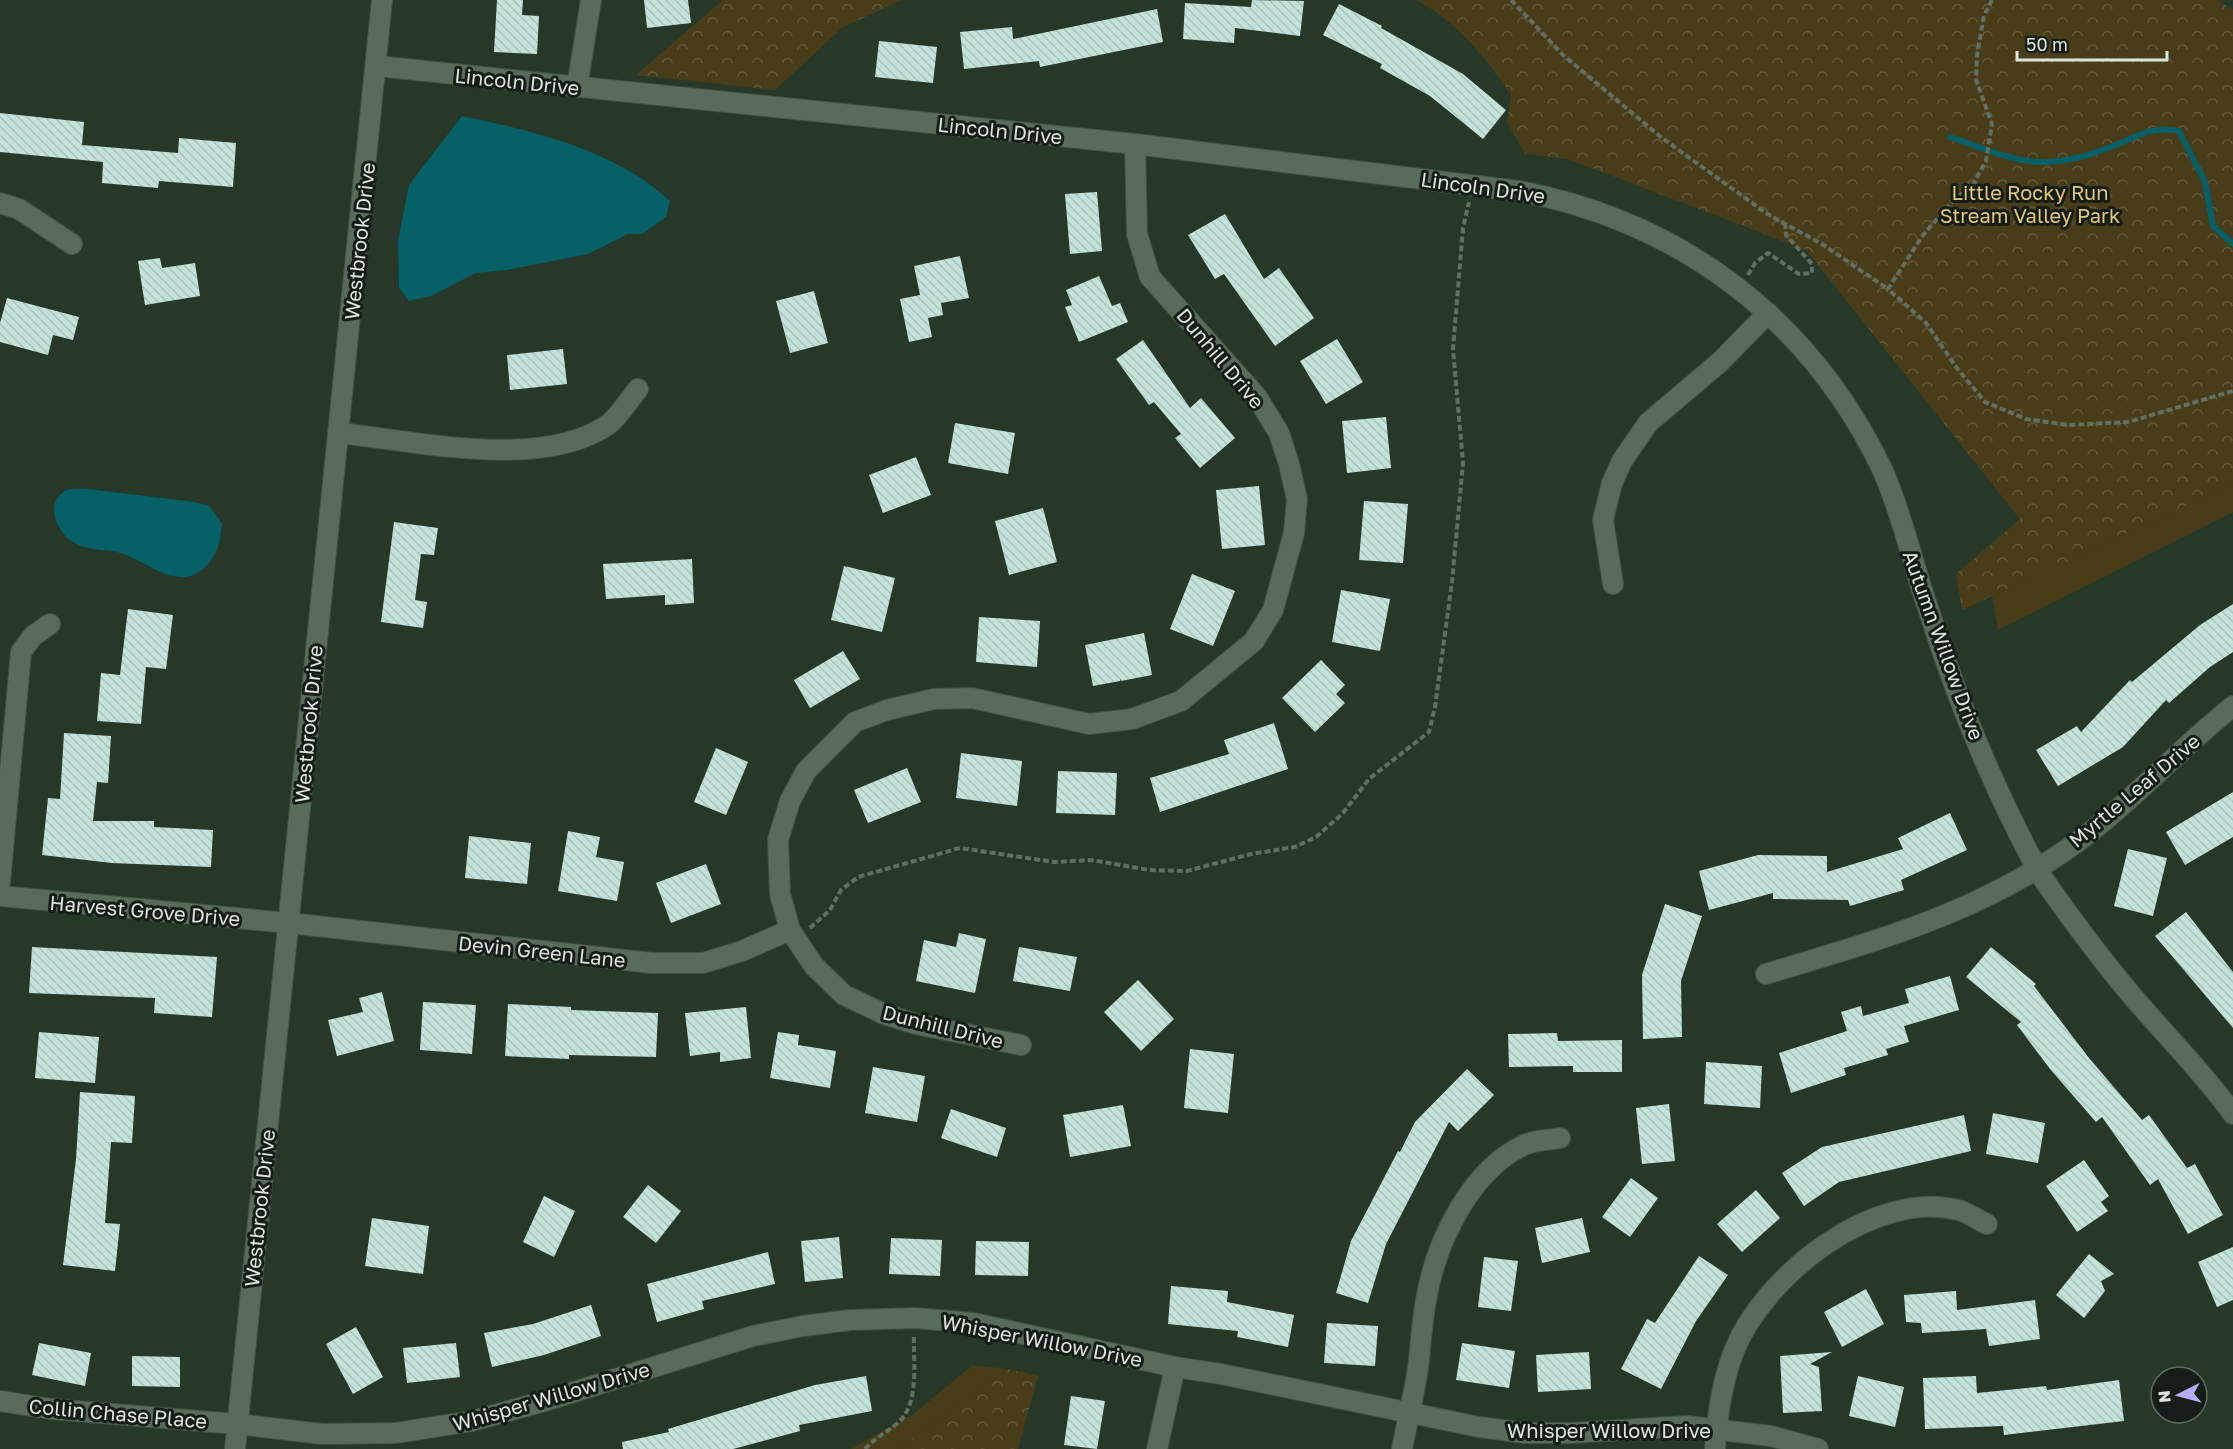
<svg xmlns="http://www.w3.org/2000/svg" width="2233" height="1449" viewBox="0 0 2233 1449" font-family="'Golos Text',sans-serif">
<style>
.green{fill:#493d19}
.forest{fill:url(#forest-crowns)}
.water{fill:#056068}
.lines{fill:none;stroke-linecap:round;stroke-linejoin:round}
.stream{stroke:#056068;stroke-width:6}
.building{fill:url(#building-back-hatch)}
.minor-casing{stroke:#445246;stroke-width:22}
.path{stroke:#617063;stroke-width:4;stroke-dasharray:6 3;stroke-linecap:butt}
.minor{stroke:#596c5b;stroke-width:20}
.labels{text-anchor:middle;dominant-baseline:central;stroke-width:6;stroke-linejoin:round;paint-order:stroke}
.street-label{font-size:20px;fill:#dbe5dc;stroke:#151d16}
.park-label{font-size:20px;fill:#e3c777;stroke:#151d16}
</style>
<defs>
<pattern id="forest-crowns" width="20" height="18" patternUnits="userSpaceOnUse" patternTransform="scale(1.5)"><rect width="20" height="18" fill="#493d19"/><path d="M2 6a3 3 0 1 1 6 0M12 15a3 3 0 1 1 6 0" fill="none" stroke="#63593a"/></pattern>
<pattern id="building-back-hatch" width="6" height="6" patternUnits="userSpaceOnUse" patternTransform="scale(1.5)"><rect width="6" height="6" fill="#c3e2d9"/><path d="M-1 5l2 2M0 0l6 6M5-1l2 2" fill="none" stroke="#a9c3bb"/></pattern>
</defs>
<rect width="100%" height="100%" fill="#273829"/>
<g class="green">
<polygon points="2233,485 2233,512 1998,630 1992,596"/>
<polygon points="973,1365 1008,1369 898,1449 851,1449 912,1415"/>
</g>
<g class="forest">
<polygon points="723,0 901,0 842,28 775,90 636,75"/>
<path d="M 1416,0 L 2217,0 L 2233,10 L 2233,485 L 1962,610 L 1956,574 L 2020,519 L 1806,250 L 1568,159 L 1525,154 L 1507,122 L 1511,95 C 1488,59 1455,20 1416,0 Z"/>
<polygon points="1008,1369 1038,1376 1018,1449 898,1449"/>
</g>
<g class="water">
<path d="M 462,116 C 533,131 616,150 670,201 L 666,217 L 642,234 L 628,234 L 588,254 L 507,270 L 476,273 L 431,296 L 409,301 L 399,288 L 398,241 L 409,185 Z"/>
<path d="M 88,489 L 195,502 L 209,506 L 222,523 C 220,542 219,554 204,568 C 179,591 150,564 124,554 C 108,548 90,552 75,543 C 57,534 44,503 65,491 C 71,488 81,489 88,489 Z"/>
</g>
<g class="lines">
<path class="stream" d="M 1950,137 C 1981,147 2016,164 2049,162 C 2069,161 2094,154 2113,146 C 2137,137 2152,125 2179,131 L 2205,182 L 2213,226 L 2233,244"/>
</g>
<g class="building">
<polygon points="497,0 523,0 522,15 539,16 537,54 494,52"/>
<polygon points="644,0 688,0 691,23 647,28"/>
<polygon points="1252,0 1304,1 1300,36 1235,28 1234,43 1183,39 1185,3 1251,7"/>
<polygon points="1339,4 1382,26 1381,28 1463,74 1506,110 1483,139 1430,96 1380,68 1382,64 1323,35"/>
<polygon points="1157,9 1163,42 1040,67 1039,61 964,69 960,32 1012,27 1013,39"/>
<polygon points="879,41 937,47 933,83 875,77"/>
<polygon points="0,113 84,122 82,145 178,153 179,138 236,143 233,187 159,181 158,188 102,183 103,162 0,152"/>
<polygon points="1097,192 1102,251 1070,254 1065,194"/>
<polygon points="1225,214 1264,279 1279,268 1314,318 1275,346 1224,274 1215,279 1188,235"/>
<polygon points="960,256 969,298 941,303 943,315 928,318 932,337 909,342 900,299 920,295 914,266"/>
<polygon points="160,258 162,268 195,263 200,296 145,305 138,261"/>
<polygon points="1099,276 1112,306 1120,303 1128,322 1079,342 1065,307 1072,305 1066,290"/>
<polygon points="814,291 828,343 790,353 776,301"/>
<polygon points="7,298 79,317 73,340 53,335 48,355 0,342 0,323"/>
<polygon points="1337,339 1363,382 1326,404 1300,361"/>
<polygon points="1143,340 1190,408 1201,398 1235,438 1200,468 1175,438 1181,434 1154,402 1149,405 1116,359"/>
<polygon points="563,349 567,384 510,390 507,355"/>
<polygon points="1386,417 1391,468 1347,473 1342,421"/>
<polygon points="955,423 1015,433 1008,474 948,463"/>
<polygon points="916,457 931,495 883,513 869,475"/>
<polygon points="1259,486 1265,545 1222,549 1216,490"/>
<polygon points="1364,501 1408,504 1403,563 1359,560"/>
<polygon points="1043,508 1057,562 1009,575 995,521"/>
<polygon points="394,522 438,528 434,555 421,554 415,600 427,602 423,628 381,622"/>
<polygon points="692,559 694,603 665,605 665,595 606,599 603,564"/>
<polygon points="844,566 895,578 882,632 831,620"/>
<polygon points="1192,574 1235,591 1213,646 1170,629"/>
<polygon points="1341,590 1390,599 1380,651 1332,642"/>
<polygon points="2233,604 2233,652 2210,667 2169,703 2166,700 2123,747 2058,786 2036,750 2077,726 2081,732 2130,680 2132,682 2200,625"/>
<polygon points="128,609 173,615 166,669 146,667 141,724 97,721 101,673 120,675"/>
<polygon points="979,617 1040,621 1037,667 976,662"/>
<polygon points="1144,633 1152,675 1121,681 1120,679 1120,681 1093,686 1085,645"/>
<polygon points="843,651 860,679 810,708 794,680"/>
<polygon points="1321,660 1345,685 1336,694 1345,703 1315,732 1282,698"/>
<polygon points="1274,723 1288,769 1160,812 1150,778 1229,754 1224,740"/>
<polygon points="64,733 111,736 108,783 97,782 93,821 154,821 154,827 213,830 211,867 112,863 42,855 48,798 60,799"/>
<polygon points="716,748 748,762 726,815 694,802"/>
<polygon points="961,753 1022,761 1017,806 956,798"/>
<polygon points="907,768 921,802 868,823 854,790"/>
<polygon points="1058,771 1117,773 1115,815 1056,813"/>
<polygon points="2233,792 2233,837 2185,865 2166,832"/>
<polygon points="1950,813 1967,850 1901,880 1904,890 1850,906 1848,900 1773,899 1773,893 1709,910 1699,871 1758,855 1827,856 1827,872 1903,849 1898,838"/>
<polygon points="568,831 600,837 596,857 624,862 617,901 558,891"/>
<polygon points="469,836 531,843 527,884 465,878"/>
<polygon points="2128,849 2167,858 2153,916 2114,906"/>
<polygon points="706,864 721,904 671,923 656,883"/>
<polygon points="1665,904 1702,916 1681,981 1682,1037 1643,1039 1642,975"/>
<polygon points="2186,912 2233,972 2233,1028 2155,936"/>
<polygon points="959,933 986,939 975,993 916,981 924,940 956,947"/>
<polygon points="32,947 217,957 212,1017 154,1013 155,998 29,993"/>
<polygon points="1019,947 1077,957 1070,991 1013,981"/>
<polygon points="1991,947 2036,984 2034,986 2089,1058 2142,1120 2149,1115 2187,1168 2195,1164 2223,1215 2188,1234 2158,1179 2150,1185 2102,1117 2096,1122 2050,1069 2017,1025 2021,1022 1966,977"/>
<polygon points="1950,976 1959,1010 1904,1026 1909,1042 1886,1049 1888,1055 1844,1068 1846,1075 1791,1093 1779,1053 1847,1031 1841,1012 1861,1006 1863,1016 1909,1003 1905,989"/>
<polygon points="1138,980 1174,1019 1141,1051 1104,1012"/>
<polygon points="382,992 394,1041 337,1056 328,1020 363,1012 359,998"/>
<polygon points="423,1002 476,1005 472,1054 420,1050"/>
<polygon points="508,1004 571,1007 571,1010 658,1013 656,1057 569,1055 569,1059 505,1056"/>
<polygon points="746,1007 751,1058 720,1062 720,1052 690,1056 685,1013"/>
<polygon points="39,1032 99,1037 95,1083 35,1078"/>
<polygon points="778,1032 799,1035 798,1045 836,1051 830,1088 770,1078"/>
<polygon points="1557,1033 1558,1041 1622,1040 1622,1072 1573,1072 1573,1066 1509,1067 1508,1034"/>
<polygon points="1190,1049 1234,1054 1228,1113 1184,1108"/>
<polygon points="1706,1062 1762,1066 1760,1108 1704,1104"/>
<polygon points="873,1067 925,1076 917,1122 865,1113"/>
<polygon points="1467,1069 1494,1095 1458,1131 1449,1122 1386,1244 1368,1303 1336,1293 1351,1241 1398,1151 1400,1152 1415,1122"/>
<polygon points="80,1092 135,1096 132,1143 111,1142 105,1223 120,1224 115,1271 63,1265 76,1159"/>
<polygon points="1669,1104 1675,1161 1642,1164 1636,1108"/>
<polygon points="1123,1105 1131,1146 1070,1157 1063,1115"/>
<polygon points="951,1109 1006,1128 997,1157 941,1138"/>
<polygon points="1993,1113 2045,1123 2038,1163 1986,1154"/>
<polygon points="1964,1115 1971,1151 1839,1182 1804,1206 1782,1173 1822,1147"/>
<polygon points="2084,1160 2109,1196 2101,1202 2108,1211 2077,1232 2046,1186"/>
<polygon points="1631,1178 1658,1198 1630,1237 1602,1217"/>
<polygon points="648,1185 681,1211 656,1243 623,1217"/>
<polygon points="1756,1190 1780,1218 1742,1252 1717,1224"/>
<polygon points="544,1196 575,1211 554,1257 523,1242"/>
<polygon points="372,1218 429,1226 423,1274 365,1266"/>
<polygon points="1582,1218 1590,1252 1542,1263 1535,1228"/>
<polygon points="839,1237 843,1278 805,1282 801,1241"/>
<polygon points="891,1238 942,1240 940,1276 889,1274"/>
<polygon points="976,1241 1029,1242 1028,1276 975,1275"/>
<polygon points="2233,1247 2233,1300 2217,1307 2198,1262"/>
<polygon points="768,1252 775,1284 702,1301 704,1309 657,1322 647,1284"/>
<polygon points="2089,1254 2114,1274 2101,1281 2105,1291 2084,1318 2056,1295"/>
<polygon points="1699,1256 1728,1275 1696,1321 1661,1389 1621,1369 1647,1319 1655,1323"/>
<polygon points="1484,1257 1518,1261 1511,1311 1478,1307"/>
<polygon points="1171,1286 1228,1291 1227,1302 1294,1315 1288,1347 1237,1337 1238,1331 1168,1324"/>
<polygon points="1866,1289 1884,1324 1842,1347 1824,1312"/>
<polygon points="1956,1291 1957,1310 2035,1300 2040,1339 1989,1346 1986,1329 1922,1333 1921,1323 1906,1322 1904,1295"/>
<polygon points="591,1305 601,1336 544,1355 492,1367 484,1333 533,1324"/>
<polygon points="1327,1323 1378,1326 1375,1366 1324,1363"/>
<polygon points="356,1327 383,1377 353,1394 326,1344"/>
<polygon points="39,1343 91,1353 85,1386 32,1375"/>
<polygon points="456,1343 460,1377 407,1383 403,1348"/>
<polygon points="1462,1343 1515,1351 1509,1388 1456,1380"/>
<polygon points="1589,1352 1591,1389 1538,1392 1536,1355"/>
<polygon points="1832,1352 1810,1364 1819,1367 1822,1411 1783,1413 1780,1356"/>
<polygon points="132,1356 180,1357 180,1387 132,1386"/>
<polygon points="866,1376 872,1411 799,1425 800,1431 733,1449 623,1449 622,1442 669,1432 668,1429 815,1385"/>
<polygon points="1858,1376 1904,1387 1895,1427 1849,1416"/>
<polygon points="1976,1376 1977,1393 2046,1386 2047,1390 2119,1380 2124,1421 2004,1435 2003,1426 1925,1429 1923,1378"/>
<polygon points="1071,1396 1105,1401 1097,1449 1064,1445"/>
</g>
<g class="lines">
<defs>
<g id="minor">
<path d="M 377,66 L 1135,144 L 1519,191 C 1682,222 1811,320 1883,471 C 1902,514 1912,561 1927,605 C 1955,694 1991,783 2035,865 C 2043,881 2056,896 2066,911 C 2088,941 2110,970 2134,998 C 2167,1037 2203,1072 2233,1114"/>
<polyline points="577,87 591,0"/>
<polyline points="0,203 19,209 72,244"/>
<path d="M 339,433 C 416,441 543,471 609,424 C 620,415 629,400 638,389"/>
<polyline points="1613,584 1603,520 1612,483 1622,461 1648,423 1720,362 1768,313"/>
<polyline points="0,882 21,652 33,636 50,624"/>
<polyline points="0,896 289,923 652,963 703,963 742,951 790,930"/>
<path d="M 1766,974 C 1886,938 1993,909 2093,830 C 2142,791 2184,745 2233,706"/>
<polyline points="1021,1045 916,1024 884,1014 844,995 814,966 790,930 780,894 778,840 790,801 806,771 855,722 887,710 934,699 972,698 1089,724 1132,719 1181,701 1254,641 1273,610 1294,533 1297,499 1289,464 1279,433 1257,397 1150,277 1137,234 1135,144"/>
<polyline points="0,1401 51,1409 237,1424 322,1434 396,1433 472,1421 545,1401 753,1336 803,1326 850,1320 915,1318 973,1323 1175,1367 1221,1374 1479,1427 1525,1433 1571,1433 1687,1426 1771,1436 1818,1449"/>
<polyline points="235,1449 382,0"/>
<polyline points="1157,1449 1175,1367"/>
<path d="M 1402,1449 C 1407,1422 1414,1395 1418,1368 C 1421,1343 1422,1319 1427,1295 C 1437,1240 1471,1170 1524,1145 C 1534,1140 1549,1140 1560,1138"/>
<path d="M 1715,1449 C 1717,1416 1722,1382 1734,1351 C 1764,1276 1873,1189 1958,1210 C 1968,1212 1978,1220 1987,1224"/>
</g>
</defs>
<use href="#minor" class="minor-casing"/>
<g class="path">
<polyline points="1511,0 1563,55 1662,138 1769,215 1822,244 1888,289"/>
<polyline points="1992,0 1984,16 1977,55 1976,80 1992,124 1986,161 1973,184 1952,202 1923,235 1888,289 1926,323 1956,367 1985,402 2026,419 2068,425 2128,422 2233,391"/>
<polyline points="1748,275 1755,263 1768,253 1799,274 1812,273 1812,264 1786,235 1785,224"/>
<polyline points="810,928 830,910 841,890 858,877 960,848 1054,862 1091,860 1149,870 1187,871 1251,854 1295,847 1316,837 1343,813 1369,779 1429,732 1435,707 1452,582 1463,463 1453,349 1463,228 1469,202"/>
<path d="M 865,1449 C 875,1438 887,1432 898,1423 C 920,1403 913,1362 914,1335"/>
</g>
<use href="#minor" class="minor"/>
</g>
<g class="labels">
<g class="street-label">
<text transform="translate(517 81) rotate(6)">Lincoln Drive</text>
<text transform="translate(1000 130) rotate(6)">Lincoln Drive</text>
<text transform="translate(1483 187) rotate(8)">Lincoln Drive</text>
<text transform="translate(359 241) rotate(-84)">Westbrook Drive</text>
<text transform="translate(1221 358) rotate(50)">Dunhill Drive</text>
<text transform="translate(1944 645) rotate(70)">Autumn Willow Drive</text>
<text transform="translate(308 724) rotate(-85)">Westbrook Drive</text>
<text transform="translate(2134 790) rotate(-40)">Myrtle Leaf Drive</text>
<text transform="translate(145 910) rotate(5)">Harvest Grove Drive</text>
<text transform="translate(542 951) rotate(6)">Devin Green Lane</text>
<text transform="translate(943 1026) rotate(14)">Dunhill Drive</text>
<text transform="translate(259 1208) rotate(-84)">Westbrook Drive</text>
<text transform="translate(1042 1340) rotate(11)">Whisper Willow Drive</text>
<text transform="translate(551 1396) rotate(-16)">Whisper Willow Drive</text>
<text transform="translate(118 1413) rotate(5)">Collin Chase Place</text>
<text x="1609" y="1430">Whisper Willow Drive</text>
</g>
<g class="park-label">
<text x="2030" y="192">Little Rocky Run<tspan x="2030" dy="23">Stream Valley Park</tspan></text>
</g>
</g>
<g transform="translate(2179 1395) rotate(264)"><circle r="28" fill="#151d16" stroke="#646d65" stroke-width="1.5"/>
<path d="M0-4.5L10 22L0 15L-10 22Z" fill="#b6acf8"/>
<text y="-9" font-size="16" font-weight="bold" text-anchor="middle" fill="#dbe5dc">N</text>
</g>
<path d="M2017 51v9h150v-9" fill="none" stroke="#dbe5dc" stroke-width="3"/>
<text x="2026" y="51" font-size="18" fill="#dbe5dc" stroke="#151d16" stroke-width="4.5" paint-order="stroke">50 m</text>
</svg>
